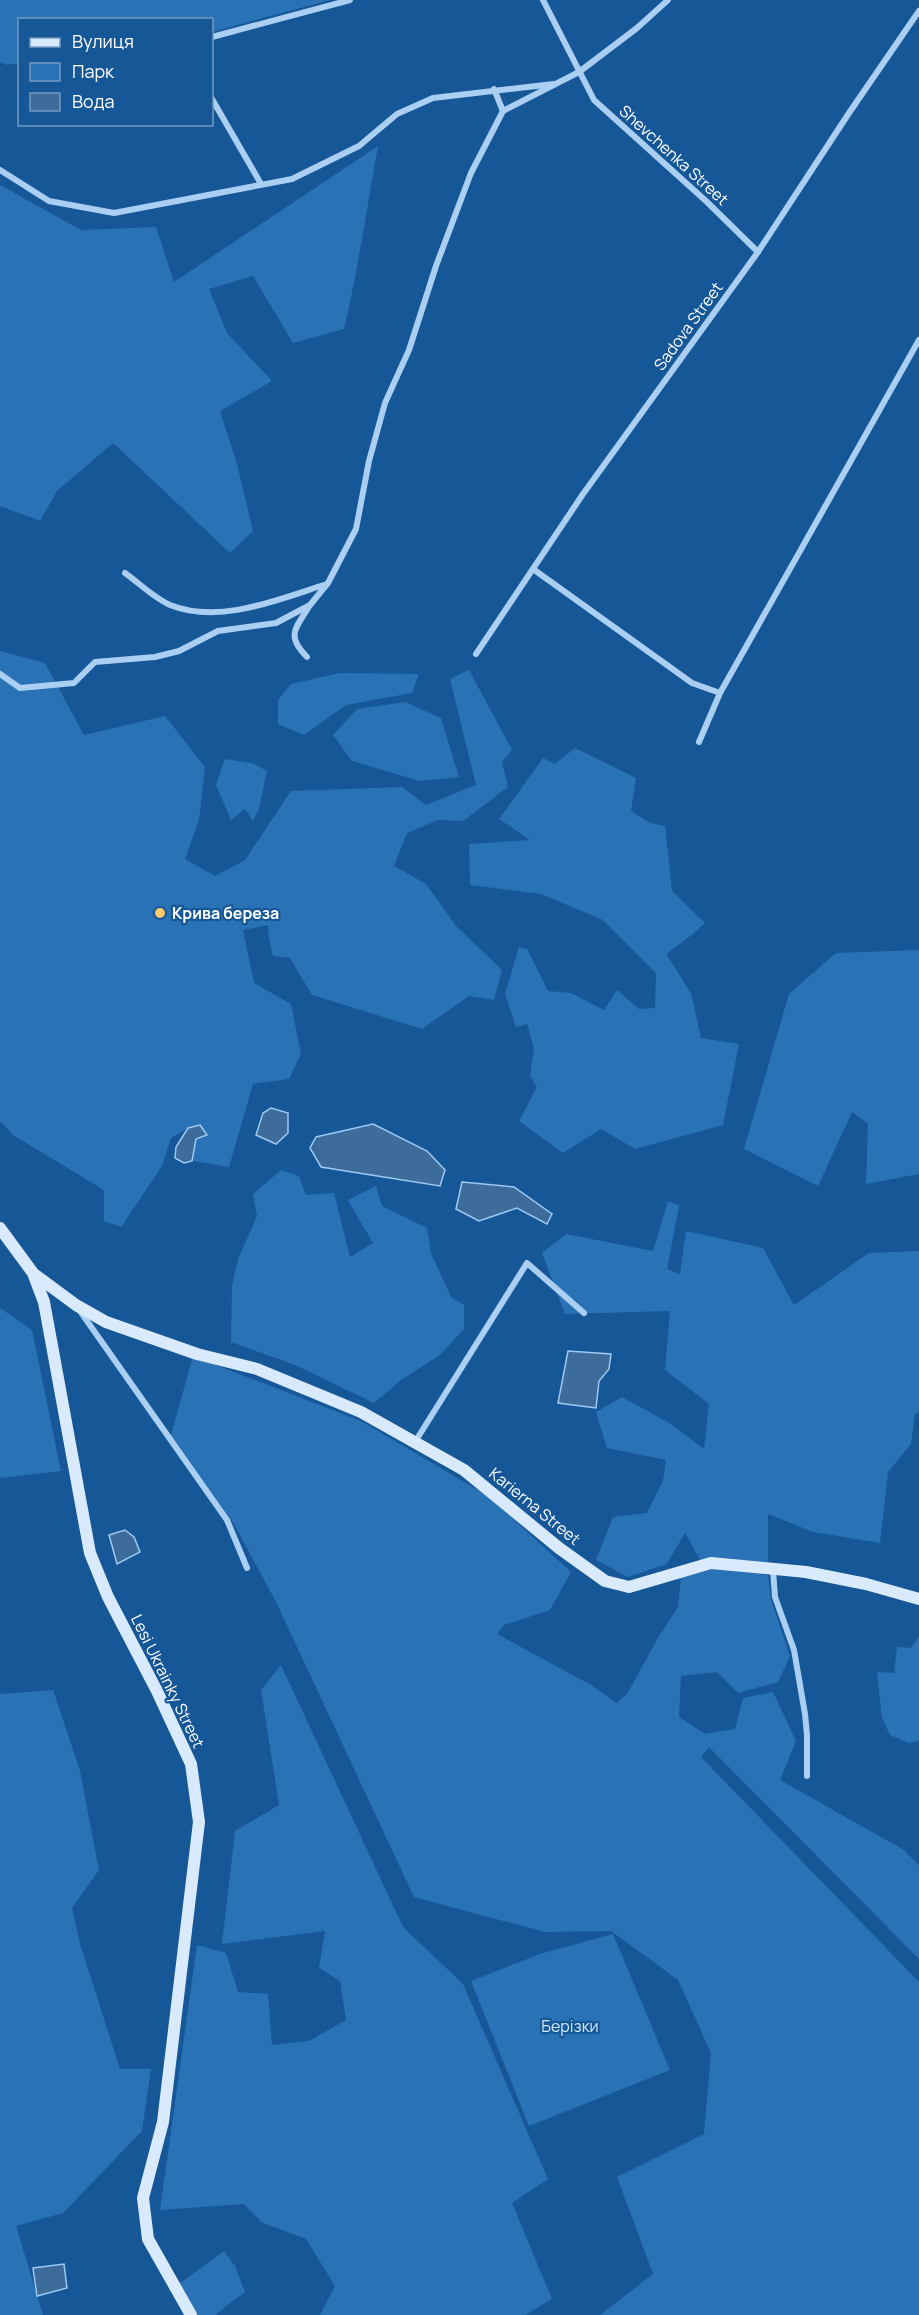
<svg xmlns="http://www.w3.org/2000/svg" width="919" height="2315" viewBox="0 0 919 2315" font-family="Manrope,sans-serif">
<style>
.green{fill:#2a72b6}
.water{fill:#3d6b9a;stroke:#9ccaf4;stroke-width:1.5}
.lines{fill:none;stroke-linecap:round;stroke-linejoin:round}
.street{stroke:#aacff2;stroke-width:6}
.secondary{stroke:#d8eafc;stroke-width:12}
.poi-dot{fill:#ffcb6a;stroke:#165798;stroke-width:2}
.labels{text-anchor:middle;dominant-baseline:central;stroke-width:4.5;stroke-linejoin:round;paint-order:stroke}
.street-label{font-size:16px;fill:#fff;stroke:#165798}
.poi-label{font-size:16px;font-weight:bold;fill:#fff;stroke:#165798;text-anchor:start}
.park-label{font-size:16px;fill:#d1e7fc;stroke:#165798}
</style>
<rect width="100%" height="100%" fill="#165798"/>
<g class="green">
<polygon points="0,0 330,0 212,32 212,20 20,20 19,63 7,65 0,62"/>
<path d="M 378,146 C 367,208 358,269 344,329 L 293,343 L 253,276 L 209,289 L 227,333 L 272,381 L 220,411 L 237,464 L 253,531 L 230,553 L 113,443 L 57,491 L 40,521 L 0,506 L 0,185 L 81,230 L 156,227 L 174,282 Z"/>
<polygon points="0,651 45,663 84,735 165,716 205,767 199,820 185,859 215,876 245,860 291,791 402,787 426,805 476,785 450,679 469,670 512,750 502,762 508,787 463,821 438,820 407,833 394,866 426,884 456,926 502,970 494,1000 469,996 422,1029 312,995 290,958 273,956 269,939 268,925 243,930 254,983 291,1004 301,1054 289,1079 253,1084 229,1167 192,1161 200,1125 188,1128 171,1138 162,1166 121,1227 104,1221 104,1190 13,1135 0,1121"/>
<polygon points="340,673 419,674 412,693 346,705 304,735 278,724 278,700 291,684"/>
<polygon points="405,702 441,718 459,777 420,781 352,761 333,735 357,709"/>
<polygon points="575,748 636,778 631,811 650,823 665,826 672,891 705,923 693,934 666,954 691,993 701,1038 739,1044 723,1125 635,1149 601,1129 563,1153 519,1121 537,1087 530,1076 534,1048 527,1024 516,1027 505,994 519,947 527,949 548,991 571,993 604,1010 617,990 639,1009 655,1008 656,973 603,920 541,894 470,885 469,844 530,840 499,819 543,758 555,764"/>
<polygon points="225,759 252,763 267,771 259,809 253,821 245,809 231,820 216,785"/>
<polygon points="919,950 919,1174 866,1184 868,1124 852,1112 818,1186 744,1149 789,994 836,953"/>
<polygon points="281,1170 299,1176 306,1195 334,1193 350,1257 373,1243 348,1200 376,1186 382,1206 427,1228 431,1253 451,1297 464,1305 464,1329 440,1355 401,1380 374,1403 295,1365 231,1342 232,1286 238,1259 257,1216 253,1194"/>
<polygon points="668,1201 679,1206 667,1269 680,1274 686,1231 763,1248 794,1305 869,1253 919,1251 919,1412 915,1414 911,1444 888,1472 880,1543 813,1532 768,1514 768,1565 700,1560 685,1533 667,1564 628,1577 596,1560 613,1517 647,1513 663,1481 666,1460 607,1448 596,1412 622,1397 671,1424 704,1449 709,1404 665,1370 670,1311 565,1314 542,1253 566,1234 653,1251"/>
<polygon points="0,1308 32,1330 61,1471 0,1478"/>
<polygon points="193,1356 361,1421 488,1496 571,1572 550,1610 504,1625 497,1634 591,1685 617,1703 627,1694 659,1636 678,1607 681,1577 715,1569 768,1575 771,1600 790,1656 778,1682 738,1693 717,1672 681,1676 679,1717 705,1734 735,1729 743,1698 773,1692 796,1741 780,1780 904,1850 919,1865 919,1959 709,1747 701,1757 919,1982 919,2315 600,2315 653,2274 617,2177 704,2134 711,2053 678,1980 611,1931 545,1932 414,1897 276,1602 234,1524 171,1435"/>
<polygon points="919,1636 919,1741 909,1743 890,1735 882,1718 877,1672 894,1673 897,1647 911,1648"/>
<polygon points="281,1665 403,1927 463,1984 548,2179 512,2203 552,2299 525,2315 320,2315 335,2286 306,2239 261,2222 244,2204 160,2210 197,1945 226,1953 238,1992 268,1994 272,2045 309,2041 346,2020 340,1981 319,1968 325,1931 222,1944 235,1831 279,1805 261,1690"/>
<polygon points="53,1690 80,1771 99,1870 72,1908 80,1944 120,2069 151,2069 142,2131 63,2213 16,2226 43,2315 0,2315 0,1694"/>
<polygon points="613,1934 670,2070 529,2126 471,1981 540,1954"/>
<polygon points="224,2251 235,2266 245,2292 215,2315 195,2315 179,2284"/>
</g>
<g class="water">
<polygon points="271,1108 288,1113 288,1133 276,1144 256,1135 263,1113"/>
<polygon points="373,1124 427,1151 445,1170 440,1186 321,1167 310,1148 316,1137"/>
<polygon points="200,1125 207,1135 196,1139 192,1161 184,1163 175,1158 176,1147 188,1128"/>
<polygon points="462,1182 514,1187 552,1214 547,1224 517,1208 479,1221 456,1209"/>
<polygon points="568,1351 611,1354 609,1369 599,1381 596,1408 558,1403"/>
<polygon points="125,1530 134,1537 140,1552 117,1564 109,1535"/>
<polygon points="64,2264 67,2288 37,2296 33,2268"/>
</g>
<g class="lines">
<g class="street">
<polyline points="543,0 594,100 706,201 758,252"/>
<polyline points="212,37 350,0"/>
<polyline points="494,89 503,111"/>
<polyline points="212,99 261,184"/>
<polyline points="0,170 49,201 114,213 292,179 359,146 397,114 433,98 554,84"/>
<polyline points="533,569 692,683 720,693"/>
<path d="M 125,573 C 139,583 154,598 170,605 C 220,625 279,599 327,584"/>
<polyline points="476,654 583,494 758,252 849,113 919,11"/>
<path d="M 307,657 C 285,635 296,628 310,605"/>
<polyline points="0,674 20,688 74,683 95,662 155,657 179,651 218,631 276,623 310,605 328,583 356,529 369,461 385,403 409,350 436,266 471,173 503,111 579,72 637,28 668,0"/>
<polyline points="699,742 720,693 919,340"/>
<polyline points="80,1311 227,1520 247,1568"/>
<polyline points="415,1442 527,1263 584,1313"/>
<polyline points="773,1570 775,1597 794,1650 805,1714 807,1735 807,1776"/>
</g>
<g class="secondary">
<polyline points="0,1228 33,1273 44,1302 90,1553 108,1597 157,1691 191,1764 199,1822 163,2122 143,2198 148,2239 191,2315"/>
<polyline points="34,1274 76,1305 106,1322 197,1354 257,1369 361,1412 464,1470 559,1548 605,1581 629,1587 711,1563 806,1572 866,1584 919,1599"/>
</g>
</g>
<circle class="poi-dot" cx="160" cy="913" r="6"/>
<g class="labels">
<g class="street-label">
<text transform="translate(674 155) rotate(42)">Shevchenka Street</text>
<text transform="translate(688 326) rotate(-54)">Sadova Street</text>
<text transform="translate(535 1506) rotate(39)">Karierna Street</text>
<text transform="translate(168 1681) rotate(64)">Lesi Ukrainky Street</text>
</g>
<g class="poi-label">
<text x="172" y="913">Крива береза</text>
</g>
<g class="park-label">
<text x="570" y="2026">Берізки</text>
</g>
</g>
<rect x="18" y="18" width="195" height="108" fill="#165798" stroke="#739ac1" stroke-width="1.5"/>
<rect x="30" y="38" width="30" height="9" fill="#d8eafc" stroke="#739ac1" stroke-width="1.5"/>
<text x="72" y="48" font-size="18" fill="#ffffff">Вулиця</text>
<rect x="30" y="63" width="30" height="18" fill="#2a72b6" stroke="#739ac1" stroke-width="1.5"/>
<text x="72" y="78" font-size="18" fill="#ffffff">Парк</text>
<rect x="30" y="93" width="30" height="18" fill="#3d6b9a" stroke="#739ac1" stroke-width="1.5"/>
<text x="72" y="108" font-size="18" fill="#ffffff">Вода</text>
</svg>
